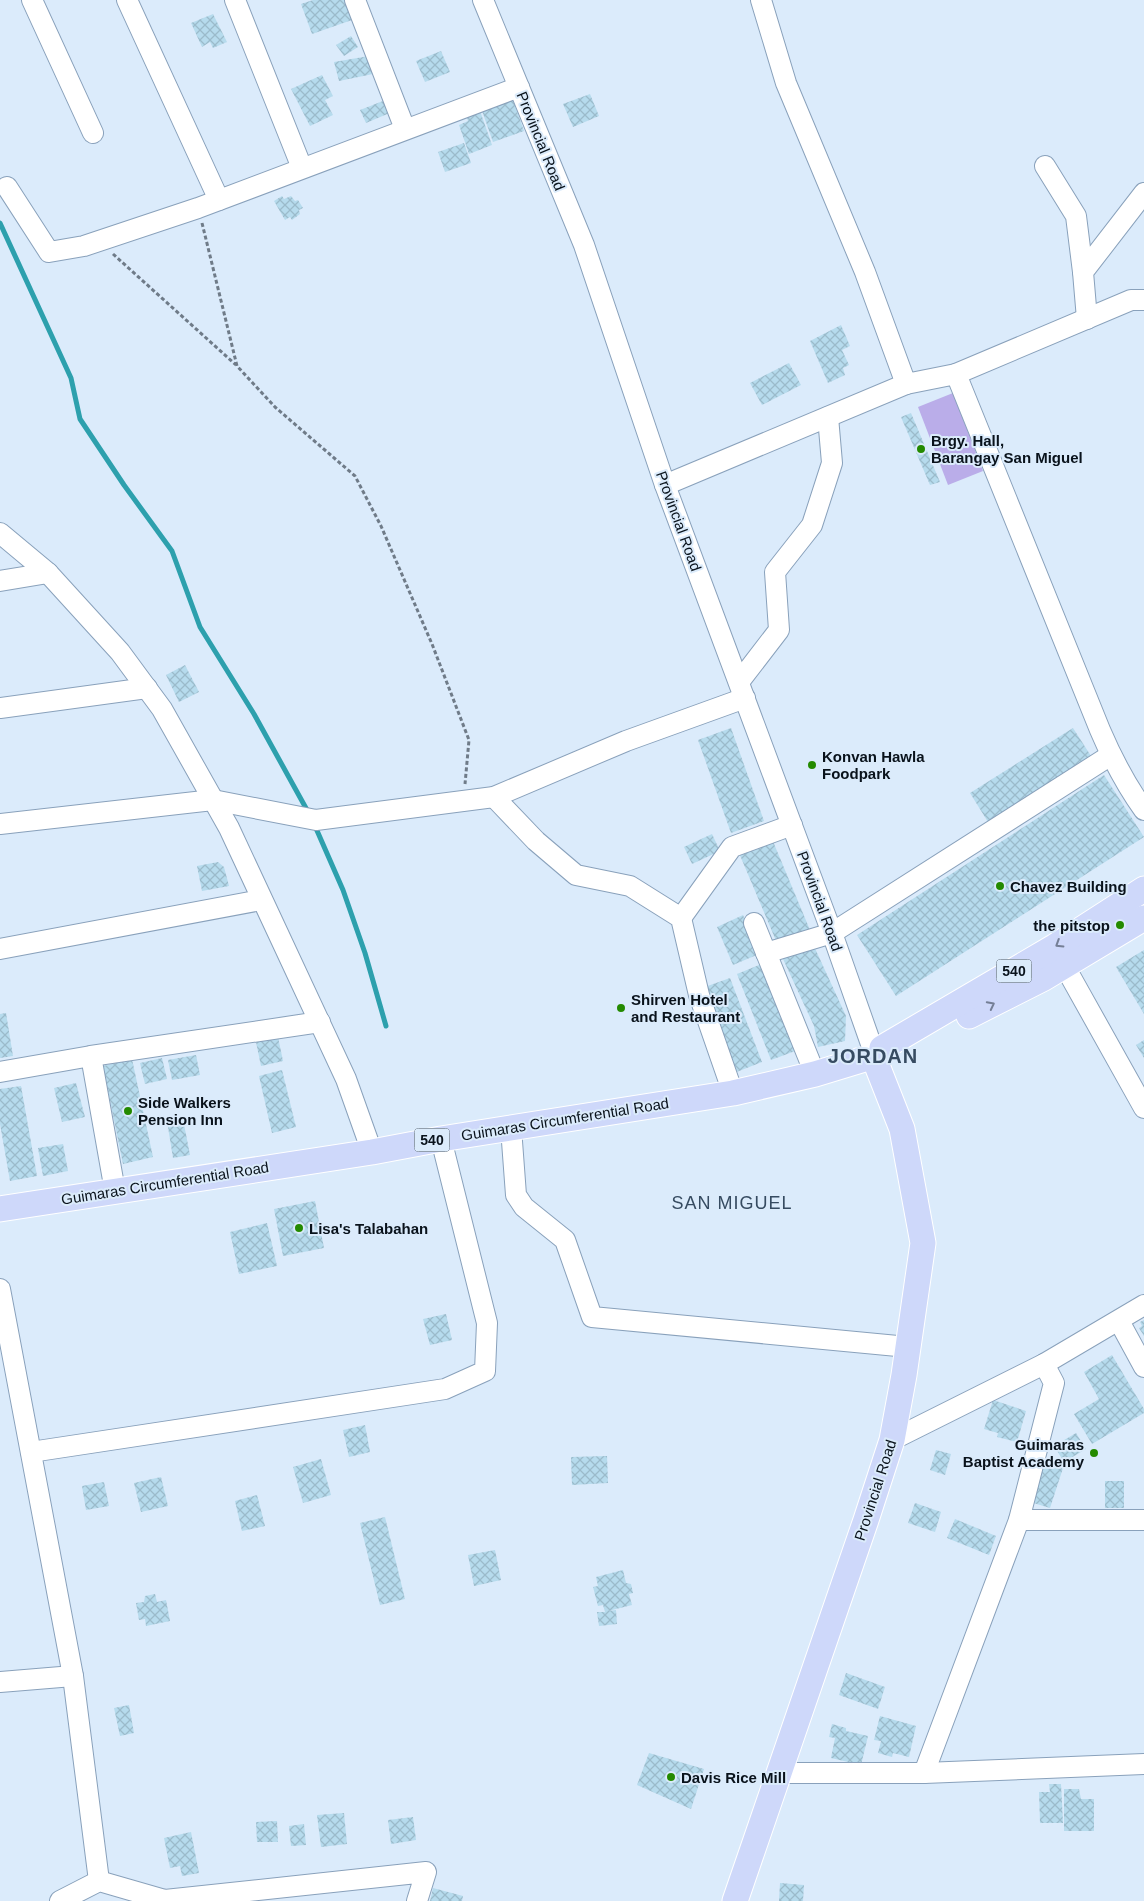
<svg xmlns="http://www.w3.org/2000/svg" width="1144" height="1901" viewBox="0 0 1144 1901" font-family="Arial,sans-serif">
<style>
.green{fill:#baade9}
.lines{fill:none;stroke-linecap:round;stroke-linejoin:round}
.stream{stroke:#2da0ad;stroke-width:5}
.building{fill:url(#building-cross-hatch)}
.minor-casing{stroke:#89a1bb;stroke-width:22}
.major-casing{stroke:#fff;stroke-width:27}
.path{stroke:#6f7b88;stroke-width:3;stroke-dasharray:4 2.5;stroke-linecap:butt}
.minor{stroke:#fff;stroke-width:20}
.major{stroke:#ced8fa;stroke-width:25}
.oneway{stroke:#757f96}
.poi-dot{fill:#248a00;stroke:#dbebfb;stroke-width:2}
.labels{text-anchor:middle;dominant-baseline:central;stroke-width:4;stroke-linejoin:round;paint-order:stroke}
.shield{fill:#dbebfb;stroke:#48535e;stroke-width:1}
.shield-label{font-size:14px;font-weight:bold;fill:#09121b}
.street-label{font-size:15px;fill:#09121b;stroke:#dbebfb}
.poi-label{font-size:15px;font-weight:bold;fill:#09121b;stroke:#dbebfb;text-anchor:start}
.quarter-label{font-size:18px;letter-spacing:1px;fill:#364b61;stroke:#dbebfb}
.district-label{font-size:20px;font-weight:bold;letter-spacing:1px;fill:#364b61;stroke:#dbebfb}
</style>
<defs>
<pattern id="building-cross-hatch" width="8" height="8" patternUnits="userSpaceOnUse" patternTransform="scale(1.25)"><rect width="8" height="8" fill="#b6dbed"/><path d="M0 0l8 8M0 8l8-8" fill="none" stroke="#9bbbcb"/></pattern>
</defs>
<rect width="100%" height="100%" fill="#dbebfb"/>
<polygon class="green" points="953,393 983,471 948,485 918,407"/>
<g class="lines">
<g class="stream">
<polyline points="0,223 71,378 80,419 124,485 172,551 200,627 254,714 307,810"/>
<polyline points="315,826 343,890 365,953 386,1026"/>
</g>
</g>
<g class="building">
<polygon points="313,0 346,0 352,20 312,34 301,4"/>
<polygon points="213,14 227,42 213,48 210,42 202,47 191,23"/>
<polygon points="351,36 358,47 344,56 336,45"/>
<polygon points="441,51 450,72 425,82 416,61"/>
<polygon points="369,56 373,74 339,81 334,62"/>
<polygon points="322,75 333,96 325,100 333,115 310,126 291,89"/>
<polygon points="590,94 599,116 573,127 563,104"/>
<polygon points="512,97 524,131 493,142 481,108"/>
<polygon points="388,99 392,112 366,123 360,110"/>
<polygon points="479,108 492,145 469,154 459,125 468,121 465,113"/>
<polygon points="464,143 471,163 445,172 438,152"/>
<polygon points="282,196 284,199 291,196 295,201 298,200 303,208 299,210 300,214 292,220 290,217 285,220 274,201"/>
<polygon points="841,325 850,346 842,350 849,365 843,368 845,375 828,383 810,341"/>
<polygon points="789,363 801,385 762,405 750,383"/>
<polygon points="911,413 940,482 930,485 901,417"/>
<polygon points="185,665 199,692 179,702 166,675"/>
<polygon points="731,728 764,821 731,833 698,740"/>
<polygon points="1073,728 1091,756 988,822 970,793"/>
<polygon points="1104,775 1144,837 896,996 857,935"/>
<polygon points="712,834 720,851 692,864 684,847"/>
<polygon points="772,839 810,930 777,943 739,853"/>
<polygon points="218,862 224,867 229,886 202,891 197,866"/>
<polygon points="743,915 759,954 733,965 717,927"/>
<polygon points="813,944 846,1016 845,1041 818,1047 814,1026 783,959"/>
<polygon points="1144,950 1144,1014 1116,967"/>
<polygon points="764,963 798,1050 771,1060 737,974"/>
<polygon points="730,978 762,1062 734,1073 702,988"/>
<polygon points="6,1013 13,1056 0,1058 0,1014"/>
<polygon points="278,1037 283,1061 261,1066 256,1042"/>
<polygon points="1144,1040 1144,1058 1136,1045"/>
<polygon points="196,1055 200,1075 172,1080 168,1060"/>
<polygon points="162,1058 167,1079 145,1084 140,1063"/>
<polygon points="132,1059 153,1157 123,1164 103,1066"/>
<polygon points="282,1070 296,1127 272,1133 259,1076"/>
<polygon points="76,1083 85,1117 62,1122 54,1088"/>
<polygon points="21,1086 37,1176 10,1181 0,1124 0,1089"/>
<polygon points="183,1119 190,1155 173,1158 167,1121"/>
<polygon points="63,1144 68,1171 43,1176 38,1148"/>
<polygon points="315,1201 324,1248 283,1256 274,1209"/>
<polygon points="267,1223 277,1266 239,1274 230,1232"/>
<polygon points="446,1314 452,1340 430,1345 423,1319"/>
<polygon points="1144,1320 1144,1336 1139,1328 1142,1326 1140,1322"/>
<polygon points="1112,1355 1144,1409 1144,1413 1092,1444 1074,1414 1099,1399 1084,1372"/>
<polygon points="993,1400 1026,1411 1017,1442 997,1437 998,1433 984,1429"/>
<polygon points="365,1425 370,1452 349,1457 343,1430"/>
<polygon points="1076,1433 1086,1449 1064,1462 1054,1446"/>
<polygon points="936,1450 951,1454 945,1475 930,1470"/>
<polygon points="607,1456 608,1483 572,1485 571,1457"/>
<polygon points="321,1459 331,1495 303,1503 293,1467"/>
<polygon points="1044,1459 1064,1465 1050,1508 1030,1502"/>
<polygon points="161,1477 168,1506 141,1512 134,1483"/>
<rect x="1105" y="1481" width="19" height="27"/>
<polygon points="104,1482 109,1506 86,1510 82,1486"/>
<polygon points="257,1495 265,1526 242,1531 235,1501"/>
<polygon points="915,1503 941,1512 935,1532 908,1523"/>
<polygon points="385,1517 405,1599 380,1605 360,1523"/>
<polygon points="955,1519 996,1536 989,1555 947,1538"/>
<polygon points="495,1550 501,1580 474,1586 468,1555"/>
<polygon points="623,1570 626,1583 631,1584 633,1593 629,1594 632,1605 608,1611 616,1610 617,1624 599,1626 597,1612 605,1612 603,1605 598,1606 593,1587 598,1586 596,1577"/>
<polygon points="155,1594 157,1602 166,1600 170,1621 146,1626 145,1619 139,1620 136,1603 144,1602 145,1596"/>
<polygon points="846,1673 885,1687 878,1709 839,1695"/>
<polygon points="129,1705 134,1733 120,1736 114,1708"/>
<polygon points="880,1716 916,1726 909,1757 893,1753 892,1757 878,1753 881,1741 874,1740"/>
<polygon points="832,1724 846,1728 846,1731 868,1736 861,1765 831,1758 835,1738 829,1737"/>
<polygon points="649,1753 704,1769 691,1809 637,1785"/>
<polygon points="1049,1784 1061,1784 1063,1823 1040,1823 1039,1792 1050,1792"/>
<polygon points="1064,1789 1079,1789 1081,1799 1094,1799 1094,1831 1064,1831"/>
<polygon points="344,1813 347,1844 321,1847 317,1815"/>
<polygon points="413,1817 416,1840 391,1844 388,1820"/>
<polygon points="277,1821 278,1842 257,1842 256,1822"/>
<polygon points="304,1824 306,1845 291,1846 289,1826"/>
<polygon points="191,1832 199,1873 182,1876 180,1866 170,1868 164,1838"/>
<polygon points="780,1883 804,1885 803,1901 779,1901"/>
<polygon points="433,1888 463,1896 462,1901 430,1901"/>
</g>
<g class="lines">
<defs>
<g id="minor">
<polyline points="32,0 93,133"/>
<polyline points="127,0 219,200"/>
<polyline points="235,0 302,168"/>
<polyline points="355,0 405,129"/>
<polyline points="483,0 584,245 665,485 832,933 871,1044"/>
<path d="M 761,0 L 786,83 L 865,272 L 906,384 L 956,374 L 1100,730 C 1112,758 1126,785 1144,810"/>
<polyline points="1045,166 1076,216 1083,272"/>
<polyline points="7,187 49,252 84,246 198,208 519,87"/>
<polyline points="1087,319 1083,272 1144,193"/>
<polyline points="956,374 1131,300 1144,300"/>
<polyline points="665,485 906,384"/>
<polyline points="0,533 48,573 120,652 162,709 229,828 346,1079 372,1152"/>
<polyline points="0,581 48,573"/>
<polyline points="739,682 779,630 775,572 812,525 832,463 828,417"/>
<polyline points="0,708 147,688"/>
<polyline points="494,797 536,841 576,875 630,886 681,918 699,995 733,1093"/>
<polyline points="0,824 213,800 316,820 494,797 626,741 745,698"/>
<polyline points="681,918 732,847 792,825"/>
<polyline points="754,923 815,1074"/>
<polyline points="0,949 261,900"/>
<polyline points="766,953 832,933 1111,755"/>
<polyline points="1064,965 1144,1108"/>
<polyline points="91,1056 115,1191"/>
<polyline points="0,1072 91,1056 320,1022"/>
<polyline points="511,1128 516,1195 524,1207 565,1240 592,1317 908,1347"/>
<polyline points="0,1289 73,1676 99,1881"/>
<polyline points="1119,1321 1144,1367"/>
<polyline points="892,1440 1044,1364 1144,1305"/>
<polyline points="31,1452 445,1389 485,1371 487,1323 441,1139"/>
<polyline points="1019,1520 1144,1520"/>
<polyline points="0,1682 73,1676"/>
<polyline points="779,1773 924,1773 1144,1764"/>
<polyline points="924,1773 1019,1520 1054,1383 1044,1364"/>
<polyline points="60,1901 99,1881 165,1900 426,1872 417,1901"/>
</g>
<g id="major">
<polyline points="969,1016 1044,978 1144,918"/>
<polyline points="882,1048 1054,947 1144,889"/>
<polyline points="0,1209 372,1152 441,1139 733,1093 815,1074 861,1060"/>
<polyline points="735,1901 866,1520 892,1440 904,1375 923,1243 902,1129 878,1068"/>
</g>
</defs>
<use href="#minor" class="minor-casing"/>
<use href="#major" class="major-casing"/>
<g class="path">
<polyline points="202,223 237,366 275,407 355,476 381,526 432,644 469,740 465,784"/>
<polyline points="113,254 236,365"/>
</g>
<use href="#minor" class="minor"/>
<use href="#major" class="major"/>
</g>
<defs><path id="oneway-chevron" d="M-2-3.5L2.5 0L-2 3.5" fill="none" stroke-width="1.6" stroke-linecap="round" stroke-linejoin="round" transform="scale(1.25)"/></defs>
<g class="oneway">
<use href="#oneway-chevron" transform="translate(1059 944) rotate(148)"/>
<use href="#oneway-chevron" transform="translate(991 1005) rotate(-27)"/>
</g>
<g class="poi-dot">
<circle cx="921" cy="449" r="5"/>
<circle cx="812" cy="765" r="5"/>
<circle cx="1000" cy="886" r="5"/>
<circle cx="1120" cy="925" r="5"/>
<circle cx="621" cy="1008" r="5"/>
<circle cx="128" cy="1111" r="5"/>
<circle cx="299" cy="1228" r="5"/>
<circle cx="1094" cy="1453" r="5"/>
<circle cx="671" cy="1777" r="5"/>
</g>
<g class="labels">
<g class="shield">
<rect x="996.5" y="959.5" width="35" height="23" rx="4"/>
<rect x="414.5" y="1128.5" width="35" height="23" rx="4"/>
</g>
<g class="shield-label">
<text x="1014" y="971">540</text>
<text x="432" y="1140">540</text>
</g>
<g class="street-label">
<text transform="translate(541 141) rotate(68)">Provincial Road</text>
<text transform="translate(679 521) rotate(70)">Provincial Road</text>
<text transform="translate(820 901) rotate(70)">Provincial Road</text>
<text transform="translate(565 1119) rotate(-9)">Guimaras Circumferential Road</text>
<text transform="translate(165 1183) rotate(-9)">Guimaras Circumferential Road</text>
<text transform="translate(875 1490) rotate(-72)">Provincial Road</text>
</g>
<g class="poi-label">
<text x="931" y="440">Brgy. Hall,<tspan x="931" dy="17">Barangay San Miguel</tspan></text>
<text x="822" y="756">Konvan Hawla<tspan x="822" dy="17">Foodpark</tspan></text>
<text x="1010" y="886">Chavez Building</text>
<text x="1110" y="925" text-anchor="end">the pitstop</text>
<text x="631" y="999">Shirven Hotel<tspan x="631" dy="17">and Restaurant</tspan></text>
<text x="138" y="1102">Side Walkers<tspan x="138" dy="17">Pension Inn</tspan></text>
<text x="309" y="1228">Lisa's Talabahan</text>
<text x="1084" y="1444" text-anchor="end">Guimaras<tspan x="1084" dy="17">Baptist Academy</tspan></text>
<text x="681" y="1777">Davis Rice Mill</text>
</g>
<g class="quarter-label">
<text x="732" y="1203">SAN MIGUEL</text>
</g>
<g class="district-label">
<text x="873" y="1056">JORDAN</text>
</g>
</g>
</svg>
